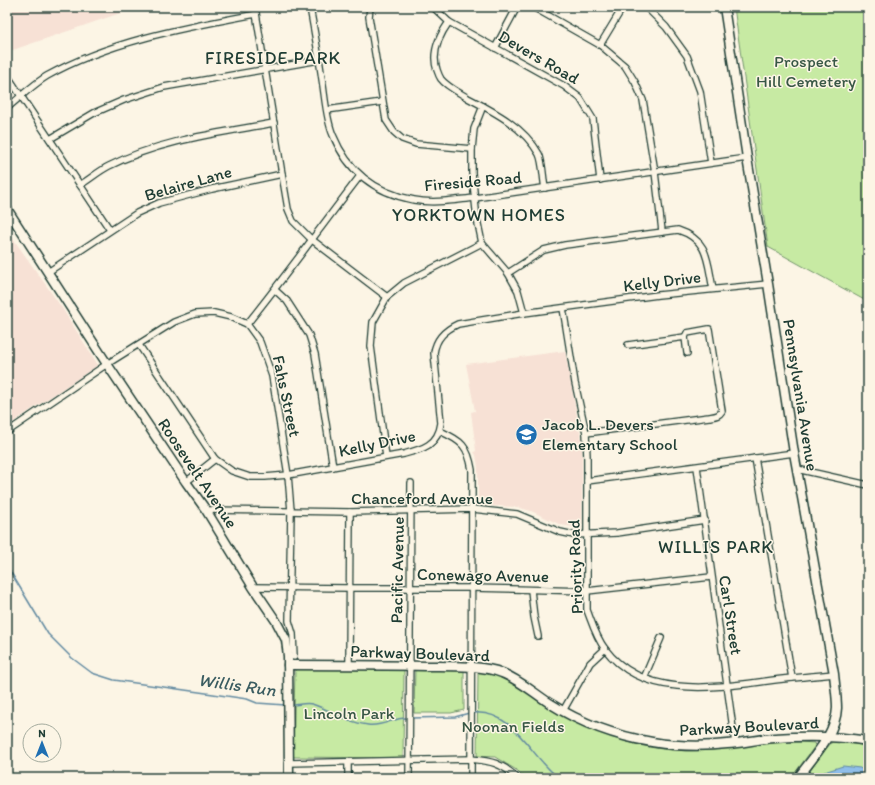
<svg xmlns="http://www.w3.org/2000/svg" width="875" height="785" viewBox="0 0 875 785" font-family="Itim,sans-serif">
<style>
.built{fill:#f7e1d5}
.green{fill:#c7eaa3;stroke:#73946c}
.water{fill:#8fbee9;stroke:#628aa1}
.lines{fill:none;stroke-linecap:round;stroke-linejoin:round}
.stream{stroke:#628aa1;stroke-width:1.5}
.street-casing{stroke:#1f3d34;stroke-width:8}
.secondary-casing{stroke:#1f3d34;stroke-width:11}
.street{stroke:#fcf5e5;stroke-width:5.5}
.secondary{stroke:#fcf5e5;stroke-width:8}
.labels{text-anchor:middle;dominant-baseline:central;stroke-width:3;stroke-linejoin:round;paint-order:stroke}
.street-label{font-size:17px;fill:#1f3d34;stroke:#fcf5e5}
.park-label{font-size:17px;fill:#385745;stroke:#fcf5e5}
.poi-label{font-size:17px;fill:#1f3d34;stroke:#fcf5e5;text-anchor:start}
.neighbourhood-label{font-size:18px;letter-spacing:1px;fill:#1f3d34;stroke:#fcf5e5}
.water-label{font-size:18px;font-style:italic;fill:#3b5d61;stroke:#fcf5e5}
</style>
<rect width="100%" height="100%" fill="#fcf5e5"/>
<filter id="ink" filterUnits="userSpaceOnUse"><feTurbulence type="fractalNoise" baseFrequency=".025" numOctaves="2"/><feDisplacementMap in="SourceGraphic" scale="8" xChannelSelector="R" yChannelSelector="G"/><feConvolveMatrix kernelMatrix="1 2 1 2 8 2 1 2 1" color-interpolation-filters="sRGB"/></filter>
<g filter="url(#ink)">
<g class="built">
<polygon points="7,7 138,7 7,52"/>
<polygon points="7,230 62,308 98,365 7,426"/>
<polygon points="565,351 582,444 582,528 561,525 531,511 517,507 478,505 478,467 476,455 474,452 476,451 471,412 475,411 466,364"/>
</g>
<g class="green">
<polygon points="734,7 868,7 868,302 768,247"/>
<polygon points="303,668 404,668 403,758 293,757 295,670"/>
<polygon points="415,669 460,669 464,671 464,710 451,713 414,713"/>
<path d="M 482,672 C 489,674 497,674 503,676 C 519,683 532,697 546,705 C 573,722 604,735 635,744 C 660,750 685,752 711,750 C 745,747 779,739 814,743 L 815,746 L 791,778 L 525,778 L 518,771 L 495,757 L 477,756 L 478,673 Z"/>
<polygon points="833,741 868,746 868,778 805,778 824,751"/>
</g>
<polygon class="water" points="843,766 860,768 868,774 868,778 820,778 824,772"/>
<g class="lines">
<g class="stream">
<polyline points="7,566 48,634 72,658 92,673 114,680 213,694 247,699 257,703 285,705"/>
<path d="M 291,705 C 298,705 306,702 312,704 C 331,710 348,723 368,725 C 383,727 395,717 407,718"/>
<path d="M 473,713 C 514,709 530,757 559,778"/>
<polyline points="411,718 455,717 469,713"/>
</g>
<defs>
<g id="street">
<polyline points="255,7 282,174 288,209 293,221 311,239 387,297"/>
<path d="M 312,7 L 311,13 C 315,35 319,57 322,79 C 325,96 326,119 333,135 C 348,172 376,193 414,200 C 434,204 455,200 475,198 L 747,158"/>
<polyline points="370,7 369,17 386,120 394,132 402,139 416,144 472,149"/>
<polyline points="433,7 449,22 564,86 580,98 593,119 600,180"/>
<polyline points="533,7 600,45 625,66 635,82 643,100 655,172 662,231"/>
<polyline points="646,7 666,27 687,56 700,91 711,163"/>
<path d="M 449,22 C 439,36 431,53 437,70 C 438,73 439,76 441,79 C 446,86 460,93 468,98 C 495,112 524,127 539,154 C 543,162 543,179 545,188"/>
<polyline points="600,45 623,7"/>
<polyline points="495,48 517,7"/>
<polyline points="7,75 110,230"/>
<polyline points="483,106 474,129 472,149 472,173 477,219 482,243 508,273 518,291 524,313"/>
<path d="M 7,108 C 18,99 35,83 47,76 C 109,41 187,27 256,14"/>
<polyline points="327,110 382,102"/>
<polyline points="50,139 94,113 124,100 164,87 319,60"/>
<path d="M 80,185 C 90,179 99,171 109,166 C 160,140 219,133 274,123"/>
<polyline points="48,272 137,213 159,203 212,189 282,174"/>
<path d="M 508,273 L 544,250 L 565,245 L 678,230 C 709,240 707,260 713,289"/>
<polyline points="275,290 287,301 309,335 315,354 333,467"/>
<path d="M 563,308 L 575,383 L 586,433 L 587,458 L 587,610 C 592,623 596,637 605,649 C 643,699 713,688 767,681 C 789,678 812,676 834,674"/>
<path d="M 247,324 C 286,276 322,225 360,176"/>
<path d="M 139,345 L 215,459 L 232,471 L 250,477 L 265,477 L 288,475 L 404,454 C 423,449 438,445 441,423 L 434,353 C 436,338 445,330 458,324 L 524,313 L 658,295 L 768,284"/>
<polyline points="628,345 685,337 687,353"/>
<path d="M 440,431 C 462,441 468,446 472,470 L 471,778"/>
<polyline points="7,432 107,364 174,322 195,314 214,313 231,317 247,324 260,342 272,376 288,475 291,511 289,621 293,634 294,657"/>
<path d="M 586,433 L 709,417 C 715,416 719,416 722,411 L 709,329 L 687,333 L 685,337"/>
<polyline points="386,457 371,346 373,322 387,297 404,283 482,243"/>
<polyline points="755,458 792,678"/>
<polyline points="697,467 735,743"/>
<polyline points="797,469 868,485"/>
<polyline points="587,481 794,453"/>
<polyline points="186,482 215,459"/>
<polyline points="206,510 350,512 473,509 517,514 560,532 574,535 617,533 705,520"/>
<polyline points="253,587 349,588 472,588 587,591 711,577"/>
<polyline points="531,590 534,617 538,636"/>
<polyline points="349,665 350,512"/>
<polyline points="644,678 661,638"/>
<polyline points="563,711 590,663 605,649"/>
<polyline points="348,762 348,778"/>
<path d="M 289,763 L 471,759 C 491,761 502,763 517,778"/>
<polyline points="409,778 411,483"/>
</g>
<g id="secondary">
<path d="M 724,7 L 747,158 L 768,284 L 794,453 L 834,674 C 835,685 837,697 837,708 C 836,734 812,758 798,778"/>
<polyline points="7,209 107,364 186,482 206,510 253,587 276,621 286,640 288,656 289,778"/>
<path d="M 288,665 C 335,665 381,665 427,666 C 448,666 484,665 502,673 C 520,680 535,694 551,704 C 581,723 616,736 652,742 C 676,746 702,747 727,744 C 743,743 759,739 775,738 C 806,736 837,736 868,741"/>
</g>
</defs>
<use href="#street" class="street-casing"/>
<use href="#secondary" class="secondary-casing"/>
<use href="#street" class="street"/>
<use href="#secondary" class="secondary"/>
</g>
</g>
<defs>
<symbol id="school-disc" viewBox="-11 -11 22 22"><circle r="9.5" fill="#1f6fb2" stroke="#fcf5e5"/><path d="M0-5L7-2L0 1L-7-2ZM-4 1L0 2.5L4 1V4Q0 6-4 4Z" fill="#fff"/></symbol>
</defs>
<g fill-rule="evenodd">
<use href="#school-disc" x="514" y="422" width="25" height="25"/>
</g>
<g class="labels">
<g class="street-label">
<text transform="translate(539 57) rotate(30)">Devers Road</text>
<text transform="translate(473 181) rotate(-5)">Fireside Road</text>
<text transform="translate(188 183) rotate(-16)">Belaire Lane</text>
<text transform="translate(662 281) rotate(-7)">Kelly Drive</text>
<text transform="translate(801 395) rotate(81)">Pennsylvania Avenue</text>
<text transform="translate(287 396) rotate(78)">Fahs Street</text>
<text transform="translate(377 443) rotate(-12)">Kelly Drive</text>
<text transform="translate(198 473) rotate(56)">Roosevelt Avenue</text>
<text x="422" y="498">Chanceford Avenue</text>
<text transform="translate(575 567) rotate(-92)">Priority Road</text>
<text transform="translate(397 570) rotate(-89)">Pacific Avenue</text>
<text transform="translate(483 575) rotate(1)">Conewago Avenue</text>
<text transform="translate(731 615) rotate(81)">Carl Street</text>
<text transform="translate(420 653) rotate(2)">Parkway Boulevard</text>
<text transform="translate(749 726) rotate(-3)">Parkway Boulevard</text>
</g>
<g class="park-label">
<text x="806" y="61">Prospect<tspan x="806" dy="20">Hill Cemetery</tspan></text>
<text x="349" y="713">Lincoln Park</text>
<text x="513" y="726">Noonan Fields</text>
</g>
<g class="poi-label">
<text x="542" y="424">Jacob L. Devers<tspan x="542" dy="20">Elementary School</tspan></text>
</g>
<g class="neighbourhood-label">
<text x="273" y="58">FIRESIDE PARK</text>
<text x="479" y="215">YORKTOWN HOMES</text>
<text x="716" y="547">WILLIS PARK</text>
</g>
<g class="water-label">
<text transform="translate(237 685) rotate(8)">Willis Run</text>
</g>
</g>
<rect width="875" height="785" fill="none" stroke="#fcf5e5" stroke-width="24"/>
<rect x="12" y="12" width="851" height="761" fill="none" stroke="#1f3d34" stroke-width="1.5" filter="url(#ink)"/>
<g transform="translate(42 743)"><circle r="19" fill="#fcf5e5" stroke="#a4ab9e"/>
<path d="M0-3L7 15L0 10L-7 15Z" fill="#1f6fb2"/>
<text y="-6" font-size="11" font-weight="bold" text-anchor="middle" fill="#1f3d34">N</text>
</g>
</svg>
